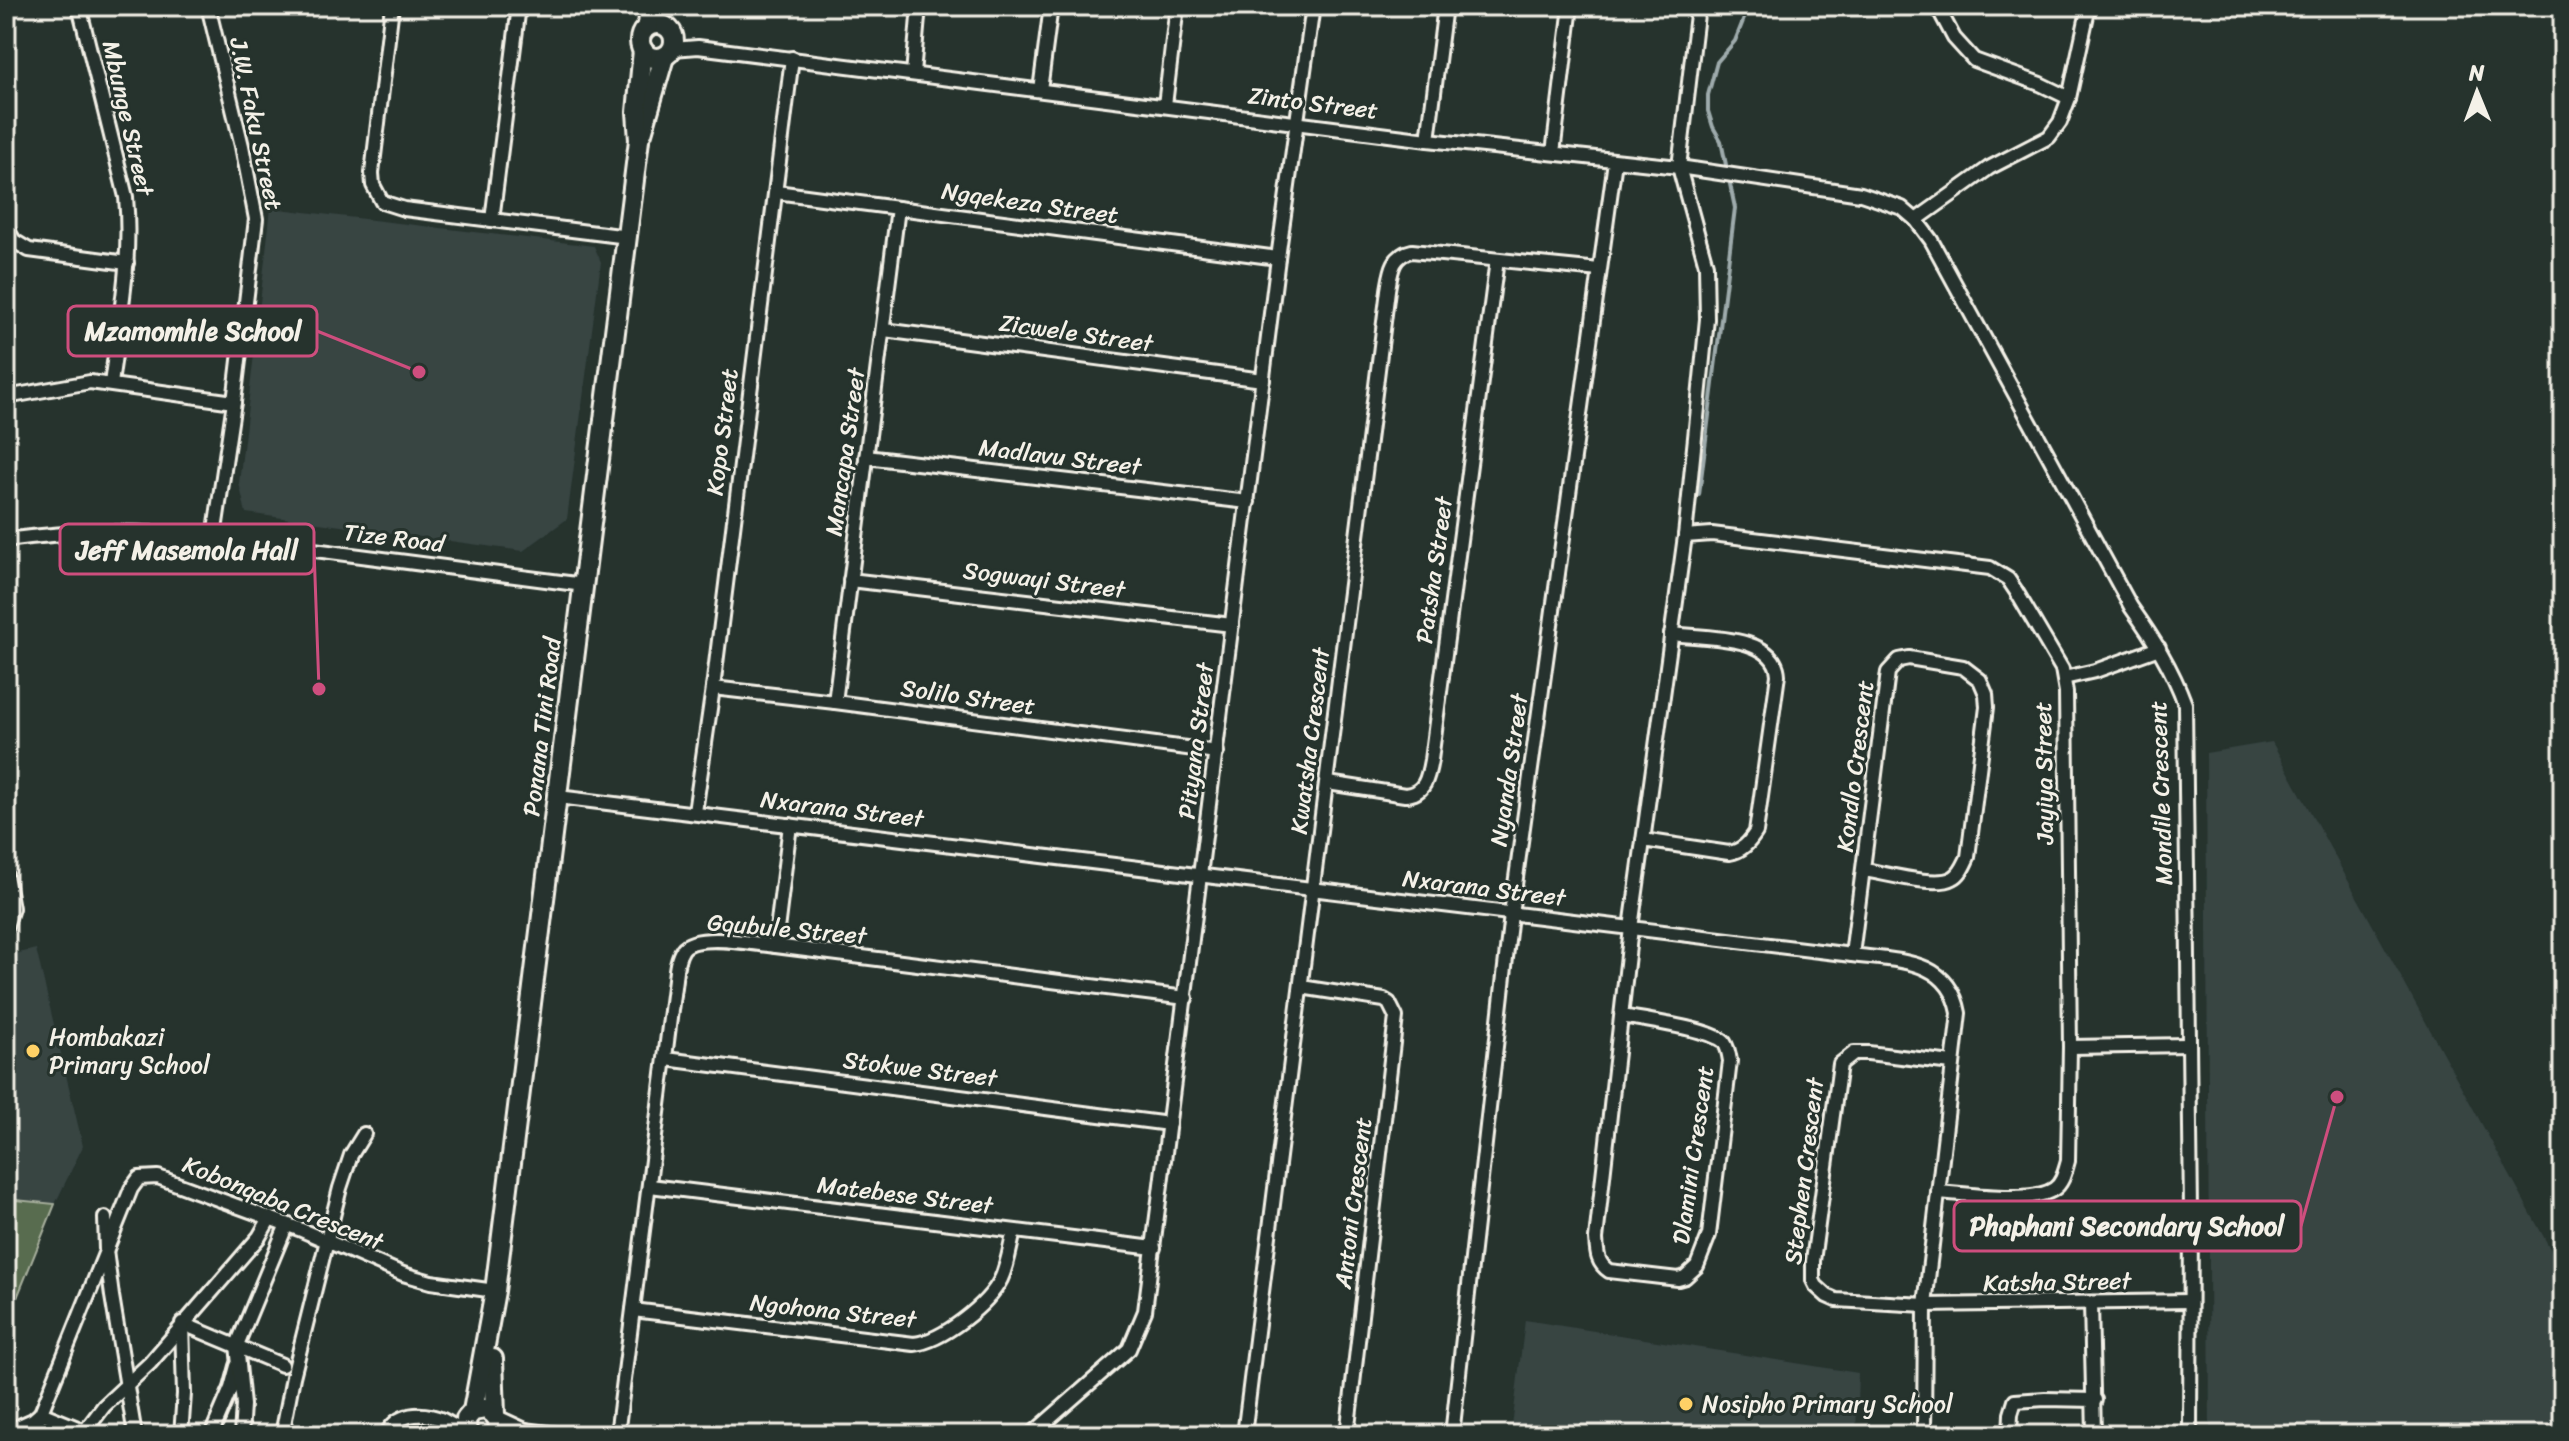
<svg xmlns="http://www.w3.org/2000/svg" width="2569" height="1441" viewBox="0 0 2569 1441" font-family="Sriracha,sans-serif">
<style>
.built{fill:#374443}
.green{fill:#596c4f;stroke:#a6ae9c;stroke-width:2}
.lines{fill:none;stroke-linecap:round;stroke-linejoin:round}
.stream{stroke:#9eabac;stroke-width:4}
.street-casing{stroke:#f4f1e8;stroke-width:18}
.secondary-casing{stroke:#f4f1e8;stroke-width:24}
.street{stroke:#26332d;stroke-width:12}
.secondary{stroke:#26332d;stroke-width:18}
.poi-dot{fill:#ffd166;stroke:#26332d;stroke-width:3}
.labels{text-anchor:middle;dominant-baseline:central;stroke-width:6;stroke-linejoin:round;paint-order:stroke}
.street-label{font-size:24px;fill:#f4f1e8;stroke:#26332d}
.poi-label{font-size:24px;fill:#f4f1e8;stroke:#26332d;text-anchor:start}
.leader{fill:none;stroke:#ce4e7e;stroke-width:3}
.callout-dot{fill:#ce4e7e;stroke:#26332d;stroke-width:3}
.callout{fill:#26332d;stroke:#ce4e7e;stroke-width:3}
.callout-label{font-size:26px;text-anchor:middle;font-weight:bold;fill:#f4f1e8}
</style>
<rect width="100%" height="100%" fill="#26332d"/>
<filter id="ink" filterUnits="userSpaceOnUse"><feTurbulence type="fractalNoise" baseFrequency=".0125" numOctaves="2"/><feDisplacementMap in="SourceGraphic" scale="16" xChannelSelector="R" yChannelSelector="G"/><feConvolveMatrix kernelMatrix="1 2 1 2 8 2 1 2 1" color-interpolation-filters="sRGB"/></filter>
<g filter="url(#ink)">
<g class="built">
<polygon points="271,208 594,246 601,262 567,519 523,551 246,513 239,483"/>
<polygon points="2272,742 2563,1272 2563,1435 2210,1435 2206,753"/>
<polygon points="36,949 83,1146 55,1204 6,1199 6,956"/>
<polygon points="1525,1320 1858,1373 1856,1435 1511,1435"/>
</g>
<polygon class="green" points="6,1199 55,1204 6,1325"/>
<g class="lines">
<polyline class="stream" points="1699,495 1735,208 1721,141 1713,127 1708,111 1708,95 1717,62 1735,41 1749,6"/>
<defs>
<g id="street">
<path d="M 79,6 L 126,197 C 132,260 119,323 111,384"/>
<polyline points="208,6 242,146 256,219 234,402 214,537"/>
<polyline points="392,6 372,173 373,185 382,202 404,209 628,237"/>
<polyline points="1937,6 1954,38 1974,60 2040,84 2069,98"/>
<path d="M 673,49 L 698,47 L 1428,140 L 1679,167 L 1861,194 L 1902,208 L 1916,220 L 1931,240 L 2131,607 C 2153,638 2172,668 2185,704 L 2191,1211 L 2190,1435"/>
<polyline points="913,74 919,6"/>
<polyline points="1040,90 1051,6"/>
<polyline points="1165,105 1177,6"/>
<polyline points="1428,140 1445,6"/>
<polyline points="1553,153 1571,6"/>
<polyline points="776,192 1278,258"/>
<polyline points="492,220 519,6"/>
<polyline points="1916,220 1989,168 2049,137 2060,122 2069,98 2089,6"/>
<polyline points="6,227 14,241 29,250 127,263"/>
<polyline points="884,330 1263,380"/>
<polyline points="6,397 90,382 234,402"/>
<polyline points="866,457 1248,502"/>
<path d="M 1685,536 L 1712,534 L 1990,568 L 2008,579 L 2016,591 L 2062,669 L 2066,692 L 2070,1047 L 2068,1161 C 2065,1171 2063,1183 2054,1189 C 2032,1204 1966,1194 1938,1192"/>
<path d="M 6,540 C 79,530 140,531 214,537 L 584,585"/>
<polyline points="850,580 1232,625"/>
<polyline points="2064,678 2095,671 2159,648"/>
<polyline points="713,688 835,702 1217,752"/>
<polyline points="835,702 898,208"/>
<path d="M 1328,783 L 1405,795 C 1425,794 1428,777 1431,760 L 1497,260"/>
<path d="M 558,797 L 1852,955 C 1897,961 1949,958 1959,1013 L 1925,1305 L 1924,1435"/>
<polyline points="695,812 713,688 792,58"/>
<path d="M 1643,840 L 1729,853 C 1742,851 1749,843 1756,832 L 1778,675 C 1776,634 1701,638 1671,634"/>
<polyline points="6,875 12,908 6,927"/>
<polyline points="775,946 790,825"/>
<path d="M 1852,955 L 1888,672 L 1899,660 L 1909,658 L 1963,667 L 1980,680 L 1986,694 L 1987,707 L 1968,857 C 1964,865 1961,874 1953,878 C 1936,888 1885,873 1864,870"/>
<polyline points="1301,987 1384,1000 1389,1003 1396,1017 1347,1435"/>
<path d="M 1622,1016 C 1643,1020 1711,1029 1724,1042 C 1728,1048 1729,1054 1730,1061 L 1709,1235 L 1697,1266 L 1685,1277 L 1678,1279 L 1609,1271 C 1597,1263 1597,1253 1596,1239 L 1631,928 L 1685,536 L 1707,319 L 1706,265 L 1679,167 L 1698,6"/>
<polyline points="2070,1047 2188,1045"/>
<polyline points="666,1059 1169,1124"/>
<polyline points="1952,1063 1868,1053 1854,1053 1840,1064 1813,1261 1813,1280 1816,1286 1827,1296 1836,1300 1925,1305 2190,1301"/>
<polyline points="650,1186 1154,1248"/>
<polyline points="105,1218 106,1250 112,1296 135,1435"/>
<polyline points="2091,1303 2094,1435"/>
<path d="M 633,1310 L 914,1344 C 942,1341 988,1305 1001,1279 C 1008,1264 1010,1247 1014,1231"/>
<polyline points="193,1328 282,1365"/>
<polyline points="497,1417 525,1430"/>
<polyline points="6,1432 33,1420 41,1413 95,1435"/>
<polyline points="32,1435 131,1189 139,1178 158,1177 299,1229 403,1274 431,1282 495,1291"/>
<polyline points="82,1435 104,1406 150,1363 259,1237 270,1218"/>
<polyline points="181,1435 184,1394 182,1323"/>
<polyline points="211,1435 231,1388 237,1366"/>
<polyline points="241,1435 243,1405 237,1345 287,1224"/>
<polyline points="282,1435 293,1377 340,1188 351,1155 364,1134"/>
<path d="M 386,1435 C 397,1412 422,1411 443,1420 C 451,1424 458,1429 466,1433"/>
<polyline points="507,1435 525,1430 565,1435"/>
<path d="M 617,1435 L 675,979 C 676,969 677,958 683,949 C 696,932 755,944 775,946 L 1186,998"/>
<polyline points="1031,1435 1129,1349 1145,1311 1278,258 1313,6"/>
<path d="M 1244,1435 L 1388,290 C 1391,272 1392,255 1412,251 L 1599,270"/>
<polyline points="1452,1435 1511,914 1615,161"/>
<polyline points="2010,1435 2011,1414 2015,1401 2045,1399 2095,1400"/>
</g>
<g id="secondary">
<circle cx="657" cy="41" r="17"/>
<polyline points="648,26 650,6"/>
<polyline points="642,133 664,57"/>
<polyline points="493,1359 495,1415"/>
<polyline points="473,1411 495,1291 639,140 637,112 643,50"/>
<path d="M 467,1435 L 466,1419 L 473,1411 L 485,1409 C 497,1414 502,1423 496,1435"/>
</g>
</defs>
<use href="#street" class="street-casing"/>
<use href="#secondary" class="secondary-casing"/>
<use href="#street" class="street"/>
<use href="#secondary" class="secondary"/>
</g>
</g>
<g class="poi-dot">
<circle cx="33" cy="1051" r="8"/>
<circle cx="1686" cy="1404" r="8"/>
</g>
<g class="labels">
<g class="street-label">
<text transform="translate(1313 103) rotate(7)">Zinto Street</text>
<text transform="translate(128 118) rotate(77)">Mbunge Street</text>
<text transform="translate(256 124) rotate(78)">J.W. Faku Street</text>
<text transform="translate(1030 203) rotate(8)">Ngqekeza Street</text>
<text transform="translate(1076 333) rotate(8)">Zicwele Street</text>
<text transform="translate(722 432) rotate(-83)">Kopo Street</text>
<text transform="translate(845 452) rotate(-82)">Mancapa Street</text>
<text transform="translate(1060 457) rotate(7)">Madlavu Street</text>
<text transform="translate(394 538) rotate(7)">Tize Road</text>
<text transform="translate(1434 570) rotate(-82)">Patsha Street</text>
<text transform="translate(1044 580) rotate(7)">Sogwayi Street</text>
<text transform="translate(968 697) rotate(8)">Solilo Street</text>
<text transform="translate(542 727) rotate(-83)">Ponana Tini Road</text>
<text transform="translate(1196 741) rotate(-83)">Pityana Street</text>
<text transform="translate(1310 741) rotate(-83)">Kwatsha Crescent</text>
<text transform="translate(1855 766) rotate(-83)">Kondlo Crescent</text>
<text transform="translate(1509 770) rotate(-82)">Nyanda Street</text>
<text transform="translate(2044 773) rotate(-91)">Jayiya Street</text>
<text transform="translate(2161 793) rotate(-92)">Mondile Crescent</text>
<text transform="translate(842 809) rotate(7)">Nxarana Street</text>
<text transform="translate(1484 888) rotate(7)">Nxarana Street</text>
<text transform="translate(787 929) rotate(5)">Gqubule Street</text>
<text transform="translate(920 1069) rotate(7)">Stokwe Street</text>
<text transform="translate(1693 1155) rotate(-82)">Dlamini Crescent</text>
<text transform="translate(1804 1171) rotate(-83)">Stephen Crescent</text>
<text transform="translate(905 1195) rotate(7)">Matebese Street</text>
<text transform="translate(283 1203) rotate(22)">Kobonqaba Crescent</text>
<text transform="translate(1353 1203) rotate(-83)">Antoni Crescent</text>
<text transform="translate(2057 1282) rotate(-1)">Katsha Street</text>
<text transform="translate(833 1311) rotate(6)">Ngohona Street</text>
</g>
<g class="poi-label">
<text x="49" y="1037">Hombakazi<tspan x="49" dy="28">Primary School</tspan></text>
<text x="1702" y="1404">Nosipho Primary School</text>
</g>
</g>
<path class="leader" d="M419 372L317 331M319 689L314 549M2337 1097L2301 1226"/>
<g class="callout-dot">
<circle cx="419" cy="372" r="8"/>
<circle cx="319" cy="689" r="8"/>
<circle cx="2337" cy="1097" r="8"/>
</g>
<g class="callout">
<rect x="68" y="306" width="249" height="50" rx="8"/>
<rect x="60" y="524" width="254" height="50" rx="8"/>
<rect x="1954" y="1201" width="347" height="50" rx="8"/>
</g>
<g class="callout-label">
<text x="193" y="340">Mzamomhle School</text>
<text x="187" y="559">Jeff Masemola Hall</text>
<text x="2127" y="1235">Phaphani Secondary School</text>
</g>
<rect width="2569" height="1441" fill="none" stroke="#26332d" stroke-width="32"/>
<rect x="16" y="16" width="2537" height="1409" fill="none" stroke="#f4f1e8" stroke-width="3" filter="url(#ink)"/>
<g transform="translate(2477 92) rotate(359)" stroke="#26332d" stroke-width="6" paint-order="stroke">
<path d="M0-6L14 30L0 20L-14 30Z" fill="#f4f1e8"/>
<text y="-12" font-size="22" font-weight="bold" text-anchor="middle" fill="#f4f1e8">N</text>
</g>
</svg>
